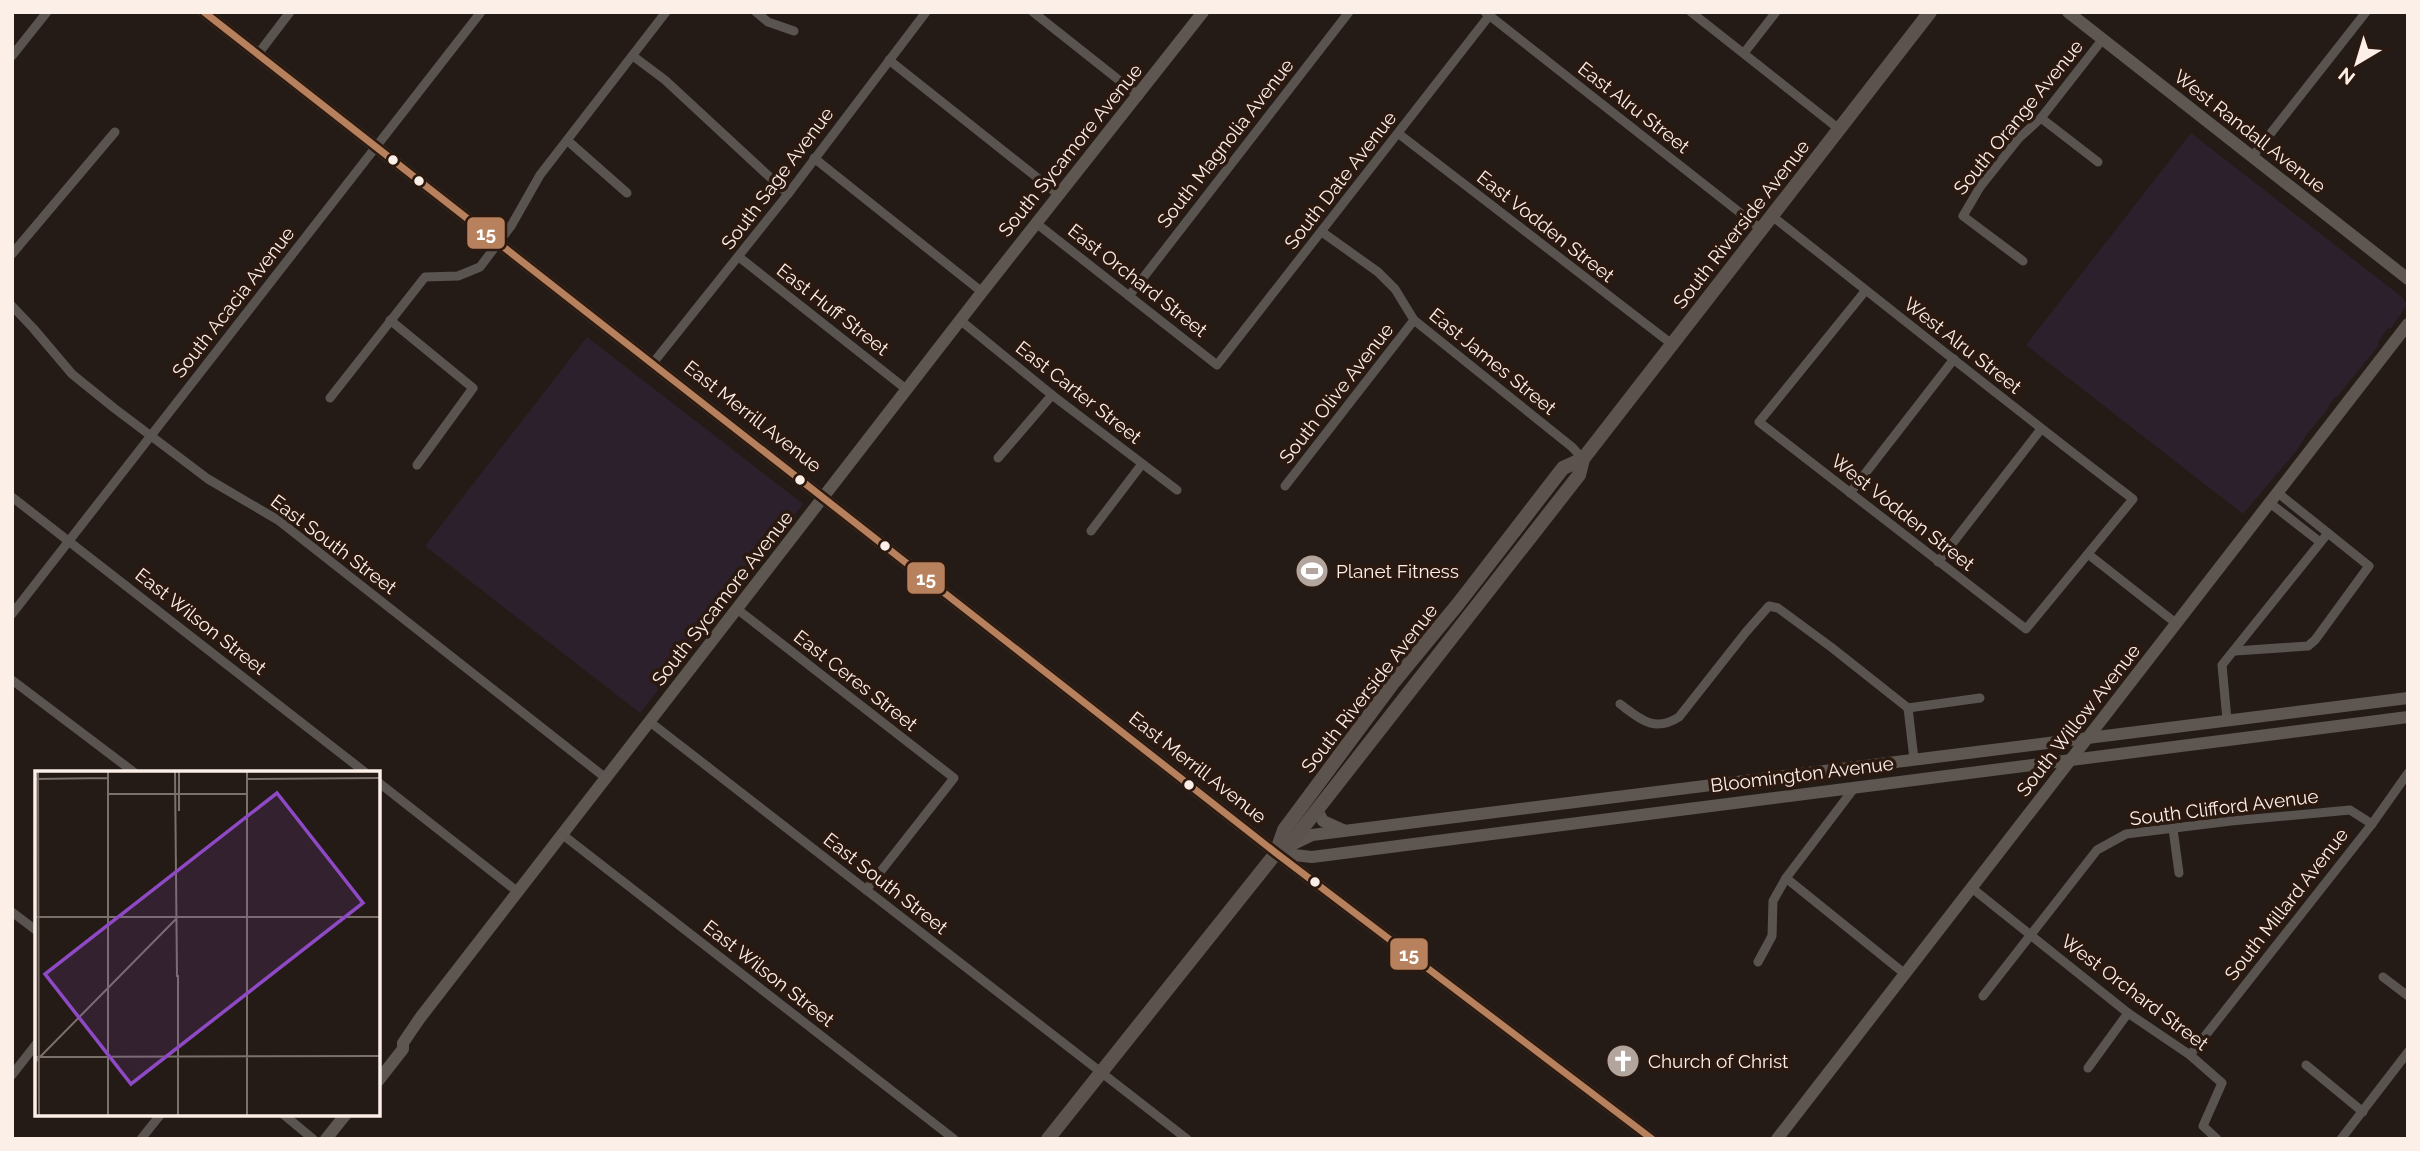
<svg xmlns="http://www.w3.org/2000/svg" width="2420" height="1151" viewBox="0 0 2420 1151" font-family="Raleway,sans-serif">
<style>
.education{fill:#2b202c}
.lines{fill:none;stroke-linecap:round;stroke-linejoin:round}
.street{stroke:#5a5450;stroke-width:9}
.secondary{stroke:#5d5651;stroke-width:12}
.primary{stroke:#5c534e;stroke-width:14}
.bus-1-casing{stroke:#2b1910;stroke-width:12}
.bus-1{stroke:#b6815c;stroke-width:7}
.bus-dot{fill:#fcefe8;stroke:#2b1910;stroke-width:2.5}
.labels{text-anchor:middle;dominant-baseline:central;stroke-width:7;stroke-linejoin:round;paint-order:stroke}
.street-label{font-size:19px;fill:#fcefe8;stroke:#2b1910}
.poi-label{font-size:19px;fill:#fcefe8;stroke:#2b1910;text-anchor:start}
.inset-road{fill:none;stroke:#7b706a;stroke-width:2}
.view{fill:#8e49c5;fill-opacity:0.15;stroke:#8e49c5;stroke-width:3.5}
.inset-edge{fill:none;stroke:#fcefe8;stroke-width:3.5}
.line-badge{stroke:#2b1910;stroke-width:2.5}
.badge-label{font-size:19px;text-anchor:middle;font-weight:bold;fill:#fff}
</style>
<rect width="100%" height="100%" fill="#251b16"/>
<g class="education">
<polygon points="2191,133 2403,298 2407,305 2391,328 2388,328 2378,342 2379,345 2337,397 2335,397 2328,407 2328,409 2307,434 2297,450 2243,514 2026,345"/>
<polygon points="587,337 803,504 640,713 425,546"/>
</g>
<g class="lines">
<g class="street">
<polyline points="756,12 768,22 794,31"/>
<polyline points="1033,12 1139,96"/>
<polyline points="1485,12 1762,230"/>
<polyline points="1691,12 1839,129"/>
<polyline points="1744,53 1776,12"/>
<polyline points="258,54 290,12"/>
<polyline points="12,56 47,12"/>
<polyline points="633,56 665,80 788,194"/>
<polyline points="889,60 1059,195"/>
<polyline points="2041,118 2098,162"/>
<polyline points="1399,134 1673,345"/>
<polyline points="568,141 627,193"/>
<polyline points="2252,157 2366,12"/>
<polyline points="814,158 982,292"/>
<path d="M 1772,216 C 1893,311 2012,407 2133,499 L 2026,629 L 1759,422 L 1866,290"/>
<polyline points="1036,223 1217,365 1489,16"/>
<polyline points="1322,232 1378,272 1395,289 1414,320 1572,447 1583,459"/>
<polyline points="12,254 115,132"/>
<polyline points="739,257 906,389"/>
<polyline points="2023,261 1963,216 1980,187 2019,138 2041,118 2102,40"/>
<polyline points="1129,296 1349,12"/>
<polyline points="12,306 33,328 72,374 114,408 208,479 278,520 607,779"/>
<polyline points="390,320 473,388 417,465"/>
<polyline points="960,320 1052,395 1177,490"/>
<polyline points="653,363 788,194 926,12"/>
<polyline points="330,398 425,277 458,276 480,267 511,226 540,175 666,12"/>
<polyline points="998,458 1052,395"/>
<polyline points="1285,486 1414,320"/>
<polyline points="1850,493 1954,359"/>
<polyline points="12,497 366,773"/>
<polyline points="2270,503 2320,542"/>
<polyline points="1091,531 1142,464"/>
<polyline points="2088,554 2177,624"/>
<polyline points="1938,562 2041,429"/>
<polyline points="737,609 954,778 866,890"/>
<polyline points="12,614 481,12"/>
<polyline points="2235,651 2308,646 2315,640 2369,566 2278,493"/>
<polyline points="12,680 135,773"/>
<path d="M 1620,704 C 1640,719 1654,733 1679,717 L 1746,632 L 1769,606 L 1778,608 L 1831,647 L 1908,708 L 1980,698"/>
<polyline points="1908,708 1914,759"/>
<polyline points="2227,720 2222,665 2328,533"/>
<polyline points="650,722 1187,1139"/>
<polyline points="378,782 518,892"/>
<polyline points="2173,829 2179,873"/>
<polyline points="563,835 954,1139"/>
<polyline points="1786,878 1905,974"/>
<polyline points="1973,889 2128,1013 2190,1055 2222,1083 2203,1126 2217,1139"/>
<polyline points="12,912 37,931"/>
<polyline points="1758,962 1772,936 1773,901 1786,878 1855,787"/>
<polyline points="2383,977 2408,996"/>
<polyline points="1983,996 2097,850 2126,834 2231,821 2350,810 2372,824"/>
<polyline points="2190,1055 2372,824 2408,773"/>
<polyline points="2306,1065 2363,1112"/>
<polyline points="2088,1068 2128,1013"/>
<polyline points="12,1075 37,1043"/>
<polyline points="283,1114 313,1139"/>
<polyline points="141,1139 161,1114"/>
<polyline points="2341,1139 2408,1052"/>
</g>
<g class="secondary">
<polyline points="204,12 1276,853 1652,1139"/>
<polyline points="2068,12 2408,279"/>
<polyline points="1317,810 1323,821 1343,830"/>
<polyline points="1289,846 1312,835 2408,698"/>
<polyline points="1276,853 1312,857 2408,717"/>
<polyline points="378,1081 403,1049 403,1043 420,1018 982,292 1203,12"/>
<polyline points="326,1139 346,1114"/>
<path d="M 1777,1139 C 1988,868 2199,597 2408,324"/>
</g>
<g class="primary">
<polyline points="1276,853 1284,830 1393,683 1458,604 1563,468 1583,459"/>
<polyline points="1048,1139 1276,853 1295,838 1579,475 1583,459 1930,12"/>
</g>
<defs>
<polyline id="bus-1" points="204,12 1276,853 1652,1139"/>
</defs>
<use href="#bus-1" class="bus-1-casing"/>
<use href="#bus-1" class="bus-1"/>
</g>
<defs>
<symbol id="stadium-disc" viewBox="-11 -11 22 22"><circle r="9.5" fill="#b1a59e" stroke="#2b1910"/><path d="M0-5a6.5 5 0 1 0 0 10a6.5 5 0 1 0 0-10ZM-3.5-1.8h7v3.6h-7Z" fill="#fff"/></symbol>
<symbol id="church-disc" viewBox="-11 -11 22 22"><circle r="9.5" fill="#b1a59e" stroke="#2b1910"/><path d="M-1.2-6h2.4v3.5h3.3v2.4h-3.3V6h-2.4V-.1h-3.3v-2.4h3.3Z" fill="#fff"/></symbol>
</defs>
<g fill-rule="evenodd">
<use href="#stadium-disc" x="1293" y="552" width="38" height="38"/>
<use href="#church-disc" x="1604" y="1042" width="38" height="38"/>
</g>
<g class="bus-dot">
<circle cx="393" cy="160" r="6"/>
<circle cx="419" cy="181" r="6"/>
<circle cx="800" cy="480" r="6"/>
<circle cx="885" cy="546" r="6"/>
<circle cx="1189" cy="785" r="6"/>
<circle cx="1315" cy="882" r="6"/>
</g>
<g class="labels">
<g class="street-label">
<text transform="translate(1634 107) rotate(38)">East Alru Street</text>
<text transform="translate(2018 117) rotate(-51)">South Orange Avenue</text>
<text transform="translate(2250 131) rotate(38)">West Randall Avenue</text>
<text transform="translate(1225 143) rotate(-52)">South Magnolia Avenue</text>
<text transform="translate(1070 150) rotate(-51)">South Sycamore Avenue</text>
<text transform="translate(777 178) rotate(-53)">South Sage Avenue</text>
<text transform="translate(1340 180) rotate(-52)">South Date Avenue</text>
<text transform="translate(1741 224) rotate(-52)">South Riverside Avenue</text>
<text transform="translate(1546 226) rotate(38)">East Vodden Street</text>
<text transform="translate(1138 280) rotate(38)">East Orchard Street</text>
<text transform="translate(233 302) rotate(-52)">South Acacia Avenue</text>
<text transform="translate(833 309) rotate(38)">East Huff Street</text>
<text transform="translate(1963 345) rotate(38)">West Alru Street</text>
<text transform="translate(1493 361) rotate(39)">East James Street</text>
<text transform="translate(1079 392) rotate(38)">East Carter Street</text>
<text transform="translate(1336 393) rotate(-52)">South Olive Avenue</text>
<text transform="translate(753 416) rotate(38)">East Merrill Avenue</text>
<text transform="translate(1903 512) rotate(38)">West Vodden Street</text>
<text transform="translate(334 544) rotate(37)">East South Street</text>
<text transform="translate(722 598) rotate(-52)">South Sycamore Avenue</text>
<text transform="translate(201 621) rotate(38)">East Wilson Street</text>
<text transform="translate(856 680) rotate(38)">East Ceres Street</text>
<text transform="translate(1369 688) rotate(-52)">South Riverside Avenue</text>
<text transform="translate(2078 720) rotate(-52)">South Willow Avenue</text>
<text transform="translate(1198 767) rotate(38)">East Merrill Avenue</text>
<text transform="translate(1802 774) rotate(-7)">Bloomington Avenue</text>
<text transform="translate(2224 807) rotate(-7)">South Clifford Avenue</text>
<text transform="translate(886 883) rotate(38)">East South Street</text>
<text transform="translate(2286 904) rotate(-52)">South Millard Avenue</text>
<text transform="translate(769 973) rotate(38)">East Wilson Street</text>
<text transform="translate(2135 992) rotate(37)">West Orchard Street</text>
</g>
<g class="poi-label">
<text x="1336" y="571">Planet Fitness</text>
<text x="1648" y="1061">Church of Christ</text>
</g>
</g>
<g transform="translate(35 771)">
<rect width="345" height="345" fill="#251b16"/>
<path class="inset-road" d="M 3,1 L 4,344M 73,1 L 73,344M 140,1 L 142,206M 212,1 L 212,344M 0,8 L 73,7M 212,8 L 345,7M 73,23 L 211,23M 144,40 L 144,1M 0,146 L 345,146M 0,286 L 345,285M 0,291 L 141,148M 143,344 L 143,204"/>
<path class="view" d="M 242,22 L 328,132 L 96,313 L 10,203 Z"/>
<rect width="345" height="345" class="inset-edge"/>
</g>
<g class="line-badge">
<rect x="466" y="216" width="40" height="34" rx="7" fill="#b6815c"/>
<rect x="906" y="561" width="40" height="34" rx="7" fill="#b6815c"/>
<rect x="1389" y="937" width="40" height="34" rx="7" fill="#b6815c"/>
</g>
<g class="badge-label">
<text x="486" y="240">15</text>
<text x="926" y="585">15</text>
<text x="1409" y="961">15</text>
</g>
<rect width="2420" height="1151" fill="none" stroke="#fcefe8" stroke-width="28"/>
<g transform="translate(2357 63) rotate(218)" stroke="#2b1910" stroke-width="5" paint-order="stroke">
<path d="M0-5L12 26L0 18L-12 26Z" fill="#fcefe8"/>
<text y="-10" font-size="19" font-weight="bold" text-anchor="middle" fill="#fcefe8">N</text>
</g>
</svg>
